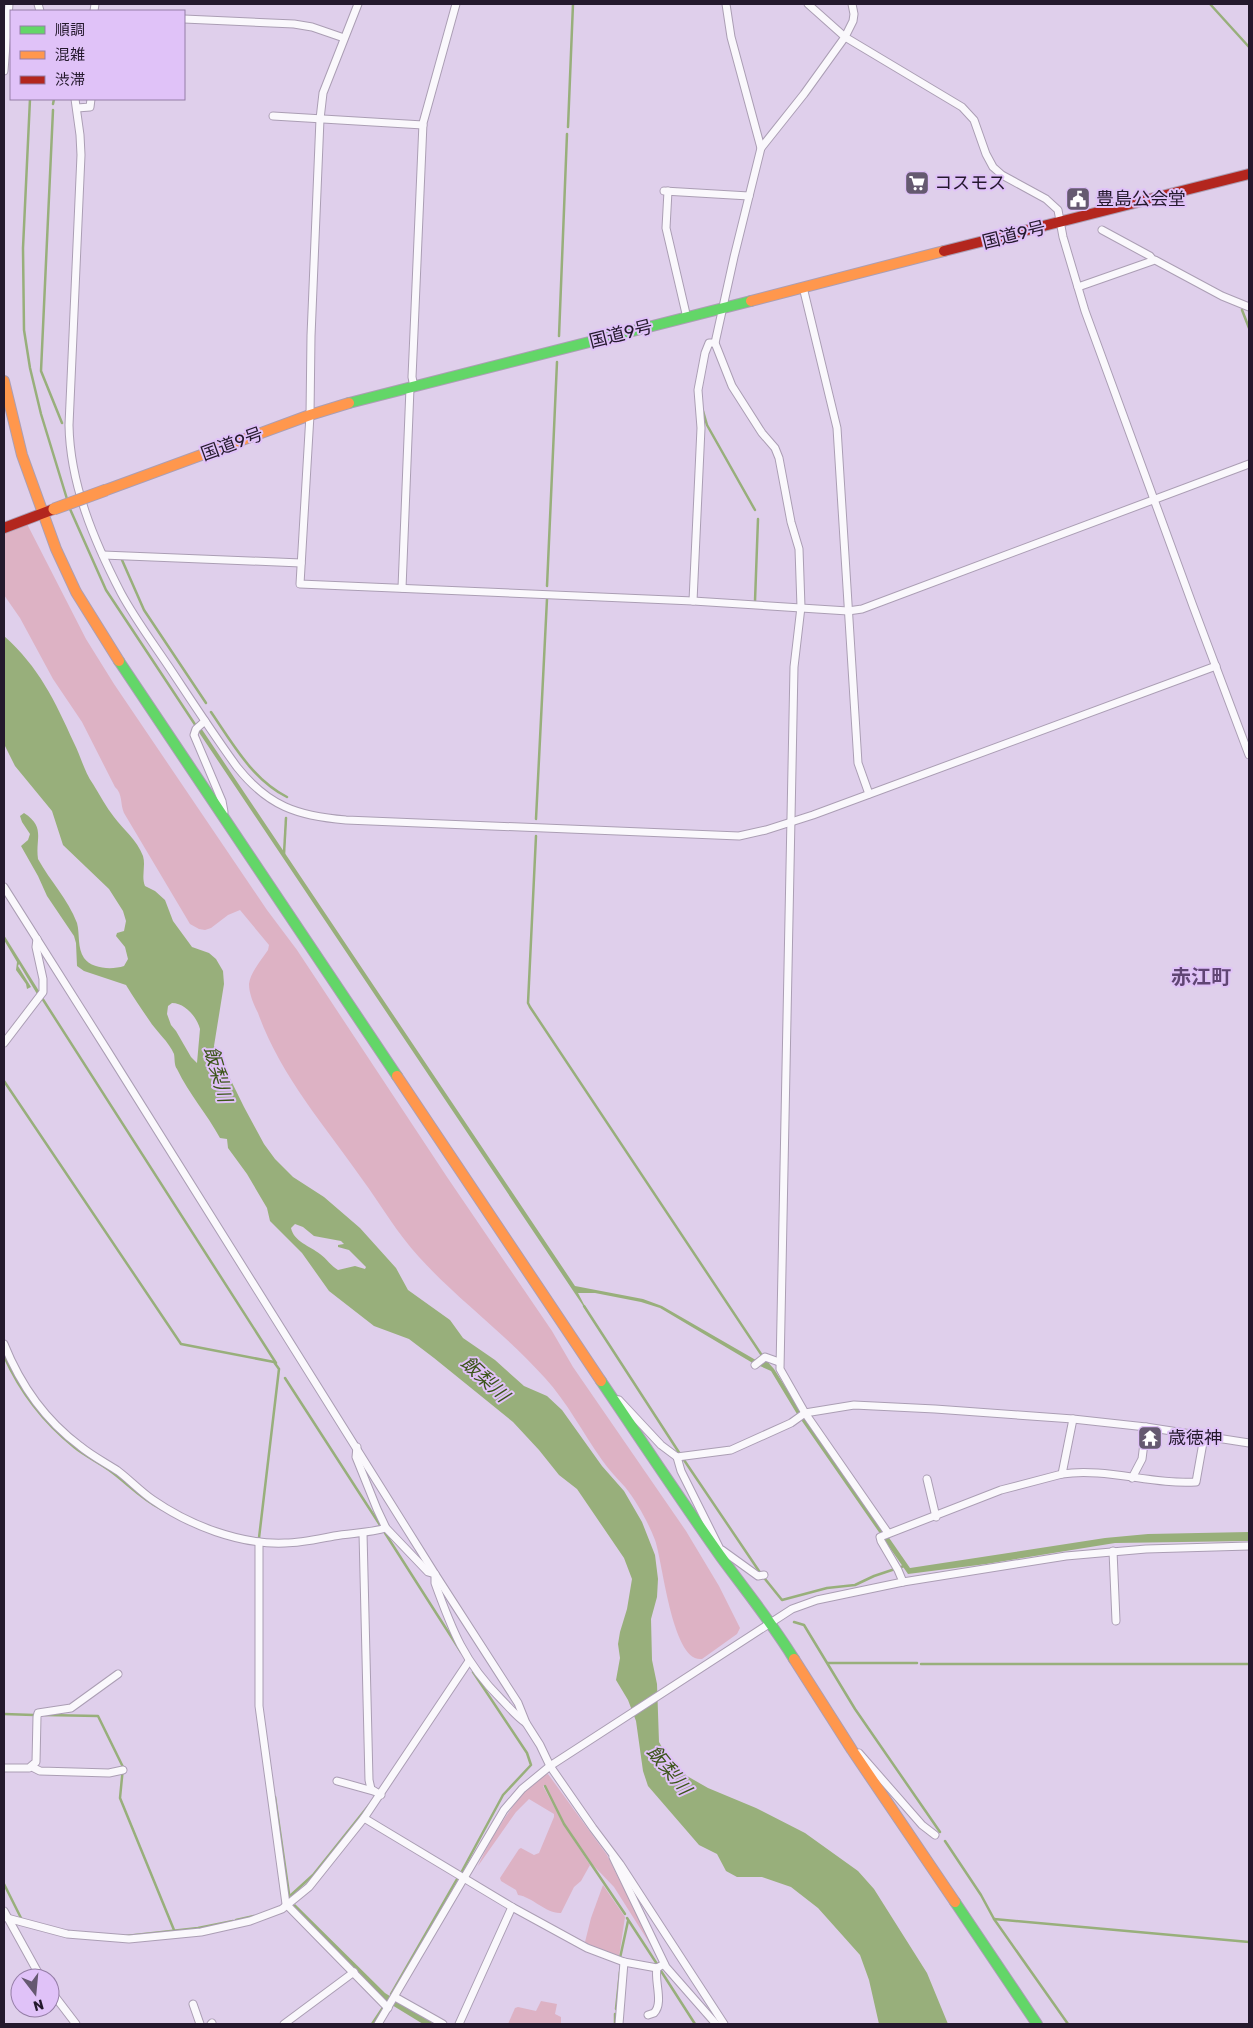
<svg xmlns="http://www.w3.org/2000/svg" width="1253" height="2028" viewBox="0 0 1253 2028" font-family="Rubik,'Noto Sans JP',sans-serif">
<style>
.green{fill:#ddb2c4}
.water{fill:#98af7b;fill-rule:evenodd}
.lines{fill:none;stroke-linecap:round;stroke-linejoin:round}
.stream{stroke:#98af7b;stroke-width:2.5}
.street-casing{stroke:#ab9eb4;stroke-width:9}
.fast-casing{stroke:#ab9eb4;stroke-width:12}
.slow-casing{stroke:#ab9eb4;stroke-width:12}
.jam-casing{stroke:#ab9eb4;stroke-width:12}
.street{stroke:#faf8fc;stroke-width:7}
.fast{stroke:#63d668;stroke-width:10}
.slow{stroke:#ff974d;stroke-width:10}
.jam{stroke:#b3261e;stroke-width:10}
.slow-bridge-casing{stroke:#ab9eb4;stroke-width:13;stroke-linecap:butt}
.slow-bridge{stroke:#ff974d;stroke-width:11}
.labels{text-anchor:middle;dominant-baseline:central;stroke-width:4;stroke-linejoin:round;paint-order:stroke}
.poi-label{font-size:18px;fill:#24192d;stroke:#e0c2f8;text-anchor:start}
.street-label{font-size:18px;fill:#24192d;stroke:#e0c2f8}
.water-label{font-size:19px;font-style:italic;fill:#3b5519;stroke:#e0c2f8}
.quarter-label{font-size:20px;font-weight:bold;fill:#604574;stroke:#e0c2f8}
</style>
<rect width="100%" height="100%" fill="#dfcfeb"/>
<g class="green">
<path d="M 26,522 L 86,639 L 114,684 L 267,910 L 297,950 L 447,1177 L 552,1331 L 573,1367 L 686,1531 L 719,1586 L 740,1628 L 737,1634 L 702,1659 C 672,1663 663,1562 655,1540 C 648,1522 637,1502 625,1487 C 617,1478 609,1470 602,1460 C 583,1433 567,1402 545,1378 C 506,1334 458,1300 419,1257 C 397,1233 381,1205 362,1179 C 325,1126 280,1075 258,1013 C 254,1005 249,994 249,984 C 250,973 262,959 268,950 L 269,945 L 240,910 L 228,915 L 211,928 L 205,930 L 199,929 L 190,924 L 124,813 C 120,804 123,794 115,787 L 82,722 L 53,679 L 20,618 L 4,595 L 4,530 Z"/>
<path d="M 548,1774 L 607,1855 L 657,1955 L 614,1887 L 592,1864 L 565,1824 L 545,1785 L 543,1786 L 564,1825 L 590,1865 L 581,1881 L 574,1887 L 561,1913 C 546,1914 533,1897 518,1895 L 516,1890 L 501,1881 L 500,1878 L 519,1849 L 521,1848 L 534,1855 L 539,1853 L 554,1817 L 554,1814 L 529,1799 L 516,1812 L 478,1866 C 487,1844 525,1779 548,1774 Z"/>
<polygon points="603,1885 625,1917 619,1957 600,1951 585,1942 591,1918"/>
<polygon points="541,2001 557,2004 555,2014 561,2017 561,2024 508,2024 515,2008 518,2007 536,2011"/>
</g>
<g class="water">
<path d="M 4,636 C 39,667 55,701 74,743 C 81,757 84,771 93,784 C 100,795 106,807 114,817 C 123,829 137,840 143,856 C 146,866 141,876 145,886 L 155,891 L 165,900 L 173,921 L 192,947 L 209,953 L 216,959 L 223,971 L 224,984 L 214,1046 L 244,1107 L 264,1144 L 275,1159 L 293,1177 L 324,1197 L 360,1228 L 396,1268 L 408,1290 L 450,1320 L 463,1338 L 495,1360 L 524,1386 L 547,1396 L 562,1410 L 602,1466 L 624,1491 L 642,1522 L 655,1555 L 658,1579 L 657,1597 L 651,1619 L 652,1660 L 657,1684 L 659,1742 L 670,1761 L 687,1776 L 708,1788 L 756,1808 L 805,1833 L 858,1871 L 874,1889 L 927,1973 L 948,2024 L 879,2024 L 869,1980 L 860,1955 L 818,1908 L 791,1887 L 762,1877 L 737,1877 L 726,1871 L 717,1854 L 699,1845 L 648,1786 L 643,1771 L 636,1721 L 628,1700 L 616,1680 L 620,1658 L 618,1644 L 620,1632 L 627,1609 L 632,1579 L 624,1558 L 577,1489 L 559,1475 L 539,1450 L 513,1422 L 434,1358 L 409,1339 L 374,1326 L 329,1291 L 302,1253 L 270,1221 L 267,1208 L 247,1174 L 228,1148 L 227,1139 L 220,1138 C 207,1114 189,1094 177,1069 C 174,1065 175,1059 174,1054 C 169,1042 156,1031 149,1020 C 141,1008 133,997 126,985 L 84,971 L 77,966 L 76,943 L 74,936 L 47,896 L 38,876 L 21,846 L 28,840 L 30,834 L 22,822 L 20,816 L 24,813 C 46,827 35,839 38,859 C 50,881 68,899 77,923 C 80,934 77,948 84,958 C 92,969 112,970 124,966 L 128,959 L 125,947 L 116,936 L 117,933 L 124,931 L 126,921 L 123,911 L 109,889 L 63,845 L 52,811 L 15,766 L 4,744 ZM 172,1003 C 185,1003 197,1017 200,1029 L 197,1063 L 191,1057 L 176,1031 L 171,1025 L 167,1014 L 168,1006 ZM 295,1224 L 303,1227 L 314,1236 L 341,1241 L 344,1244 L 338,1245 L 338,1247 L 349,1250 L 366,1267 L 365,1269 L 355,1266 L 338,1270 C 331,1266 327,1259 320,1254 C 310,1246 294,1242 291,1228 Z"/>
<polygon points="201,728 575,1286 643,1299 662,1306 754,1359 760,1362 766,1360 774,1369 795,1402 910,1568 1105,1538 1148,1534 1249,1532 1249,1541 1115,1543 986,1564 908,1574 797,1414 771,1371 751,1362 660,1308 641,1302 595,1293 578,1293 590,1316 198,731"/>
<polygon points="4,935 39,991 41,994 37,994 19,964 18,966 31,987 27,989 26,984 16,970 17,962 4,940"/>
<polygon points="295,1904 385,1993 434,2024 423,2024 387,2002 293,1906"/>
</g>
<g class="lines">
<g class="stream">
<polyline points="1210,4 1249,47"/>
<polyline points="30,99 23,248 24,330 30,368 41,414 67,499"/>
<polyline points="53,104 54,99"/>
<polyline points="53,110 41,371 62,423"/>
<polyline points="568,127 573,4"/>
<polyline points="1242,310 1249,328"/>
<polyline points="559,336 567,134"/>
<polyline points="703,411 707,425 755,510"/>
<polyline points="70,509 106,590 196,726"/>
<polyline points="122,560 144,610 206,703"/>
<polyline points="547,586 557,362"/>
<polyline points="755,601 758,519"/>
<path d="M 211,712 C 233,744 252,779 287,797"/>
<polyline points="536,819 547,599"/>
<polyline points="536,836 528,1003 530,1007 763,1357"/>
<polyline points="284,854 286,818"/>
<polyline points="42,998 276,1363"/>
<polyline points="4,1081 181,1344 274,1362 279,1369 259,1538"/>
<polyline points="584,1306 680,1454"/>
<path d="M 4,1356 C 20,1392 43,1422 74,1447 C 85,1456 98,1462 109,1470 C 127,1483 141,1499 161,1509"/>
<polyline points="285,1378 380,1525"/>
<polyline points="684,1460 761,1574 782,1600 827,1588 855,1585 874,1576 904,1566"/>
<polyline points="385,1533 461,1652"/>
<polyline points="794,1622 804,1625 855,1709 940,1832"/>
<polyline points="828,1663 917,1663"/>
<polyline points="921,1664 1249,1664"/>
<polyline points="4,1714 34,1715"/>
<polyline points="45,1715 98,1716 123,1767 120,1798 174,1930"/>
<polyline points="545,1786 564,1824 625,1914"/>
<polyline points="275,1797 290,1901"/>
<polyline points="945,1841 981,1895 994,1919 1068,2024"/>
<polyline points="461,1873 503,1795 531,1765 527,1753 473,1672"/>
<polyline points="4,1884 21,1918"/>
<polyline points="291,1895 313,1875 369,1805"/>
<polyline points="627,1918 657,1964"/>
<polyline points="994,1919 1249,1942"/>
<polyline points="236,1920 254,1916"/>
<polyline points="126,1936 198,1928 233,1921"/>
<polyline points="620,1958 628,1921"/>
<polyline points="661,1971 695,2024"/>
<polyline points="391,1994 457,1879"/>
<polyline points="616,2009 620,1972"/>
<polyline points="372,2024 384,2006"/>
<polyline points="615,2024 615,2014"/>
</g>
<defs>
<g id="street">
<polyline points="38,4 40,11"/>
<polyline points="358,4 323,93 320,119 311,336 310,415 300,584 693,601 848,611 862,609 1249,464"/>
<polyline points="726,4 731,37 761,148"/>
<polyline points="808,4 845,37 962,107 974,120 986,154 993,167 1002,175 1046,199 1058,210 1063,237 1085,311 1193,606 1249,755"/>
<polyline points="852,4 854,14 853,21 845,37 804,94 761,148 734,257 715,343 732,386 762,433 775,448 779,458 791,522 799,549 801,607 794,667 780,1369 805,1413 888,1533"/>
<polyline points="94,11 95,4"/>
<polyline points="184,19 294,24 312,27 344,38"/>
<polyline points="4,71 9,4"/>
<path d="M 75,99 L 80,135 L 81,155 L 69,425 C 70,484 94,541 121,593 C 135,619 153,643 169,667 C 191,700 213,734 237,767 C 268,806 297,816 346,820 L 739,836 L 766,830 L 813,815 L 1216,666"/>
<polyline points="77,108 90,107 91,99"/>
<polyline points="273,116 423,125"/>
<polyline points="664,191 749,196"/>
<polyline points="668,191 666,228 687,318"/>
<polyline points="1102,230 1150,256 1153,260"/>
<polyline points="803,287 837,428 858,763 869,794"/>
<polyline points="1078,287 1155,260 1222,296 1249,307"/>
<polyline points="414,387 412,377 414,332 423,123 456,4"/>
<polyline points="103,555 301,563"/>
<polyline points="402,588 410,388"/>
<polyline points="693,601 701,428 698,390 705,353 709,343 715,343"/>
<polyline points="205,721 196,729 194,735 222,801 224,812 222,816"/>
<polyline points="4,887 107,1050 435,1574 518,1703 526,1723 540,1745 550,1766 593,1828 620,1864 724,2024"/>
<polyline points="4,1043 43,992 43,979 36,947 37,939"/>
<path d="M 4,1344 C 20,1384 45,1420 80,1446 C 92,1456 106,1463 118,1471 C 130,1480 141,1492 153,1500 C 189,1525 240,1545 285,1543 C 301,1543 318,1539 334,1536 C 351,1533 370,1533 386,1528"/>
<polyline points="755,1365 765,1357 779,1362"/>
<polyline points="614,1399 619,1400 661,1445 677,1457 731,1450 791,1423 805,1413 854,1405 935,1409 1073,1419 1146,1427 1249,1443"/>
<polyline points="357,1447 356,1457 377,1509 386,1528 428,1572 435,1574"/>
<polyline points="677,1457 681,1471 719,1547"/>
<path d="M 1062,1474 C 1104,1467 1153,1485 1196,1482 L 1204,1437"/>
<polyline points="1132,1478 1142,1459 1146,1427"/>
<polyline points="927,1479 936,1517"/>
<polyline points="363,1533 369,1780 371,1789 381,1795"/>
<polyline points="259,1542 259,1706 286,1904 388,2008"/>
<polyline points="717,1550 719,1549 722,1550 758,1576 764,1575"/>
<polyline points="1113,1551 1116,1621"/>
<path d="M 435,1576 L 435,1583 C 452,1630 464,1662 501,1699 C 509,1707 516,1716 526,1723"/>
<polyline points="903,1582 898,1570 881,1541 880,1537 1001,1490 1062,1474 1073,1419"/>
<polyline points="859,1753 922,1825 935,1835"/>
<polyline points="32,1767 40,1771 109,1773 123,1770"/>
<polyline points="4,1768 29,1768 36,1762 37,1717 38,1713 71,1708 118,1674"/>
<polyline points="337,1781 373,1791"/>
<polyline points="364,1818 512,1907 587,1948 624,1962 657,1968 664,1964"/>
<polyline points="613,1857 666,1967 716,2024"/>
<polyline points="4,1911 41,1978"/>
<polyline points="7,1918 67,1934 129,1939 201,1932 250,1921 282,1909 309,1887 364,1818 469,1661"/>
<polyline points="50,1990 76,2024"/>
<polyline points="395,1997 443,2024"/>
<polyline points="193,2004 200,2024"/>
<path d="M 648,2015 L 654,2013 C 664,2003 654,1981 657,1968"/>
<polyline points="211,2024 212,2023"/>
<polyline points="284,2024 354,1972"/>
<polyline points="378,2024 504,1810 522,1789 550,1766 792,1609 817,1600 903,1582 1066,1556 1146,1549 1249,1546"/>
<polyline points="459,2024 512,1907"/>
<polyline points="619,2024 624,1962"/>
</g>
<g id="fast">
<polyline points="349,403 751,301"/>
<polyline points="119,661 397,1076"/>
<path d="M 601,1381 C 641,1440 680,1499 721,1557 C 746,1591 772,1623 794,1659"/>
<polyline points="955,1902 1037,2024"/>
</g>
<g id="slow">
<polyline points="751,301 944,251"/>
<polyline points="4,381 22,455 56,549 76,592 119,661"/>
<polyline points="106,490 310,415 349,403"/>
<polyline points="397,1076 601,1381"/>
<polyline points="794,1659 852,1750 955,1902"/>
</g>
<g id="jam">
<polyline points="944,251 1249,174"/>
<polyline points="4,528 54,509"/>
</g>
</defs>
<use href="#street" class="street-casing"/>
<use href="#fast" class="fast-casing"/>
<use href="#slow" class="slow-casing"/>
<use href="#jam" class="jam-casing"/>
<use href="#street" class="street"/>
<use href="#fast" class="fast"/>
<use href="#slow" class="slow"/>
<use href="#jam" class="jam"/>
<defs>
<polyline id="slow-bridge" points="54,509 106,490"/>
</defs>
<use href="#slow-bridge" class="slow-bridge-casing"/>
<use href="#slow-bridge" class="slow-bridge"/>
</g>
<defs>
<symbol id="supermarket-square" viewBox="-11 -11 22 22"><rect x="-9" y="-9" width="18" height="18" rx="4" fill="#655970" stroke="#e0c2f8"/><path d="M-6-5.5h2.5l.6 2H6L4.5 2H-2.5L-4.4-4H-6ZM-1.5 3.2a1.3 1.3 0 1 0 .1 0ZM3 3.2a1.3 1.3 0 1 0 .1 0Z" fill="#fff"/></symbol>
<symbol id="civic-square" viewBox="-11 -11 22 22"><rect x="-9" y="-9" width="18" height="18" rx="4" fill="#655970" stroke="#e0c2f8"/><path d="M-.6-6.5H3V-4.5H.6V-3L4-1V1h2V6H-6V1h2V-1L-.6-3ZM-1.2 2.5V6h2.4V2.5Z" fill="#fff"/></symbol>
<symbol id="temple-square" viewBox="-11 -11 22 22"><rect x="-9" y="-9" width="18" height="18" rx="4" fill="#655970" stroke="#e0c2f8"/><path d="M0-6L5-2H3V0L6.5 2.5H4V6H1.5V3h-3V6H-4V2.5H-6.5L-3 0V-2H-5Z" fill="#fff"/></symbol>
</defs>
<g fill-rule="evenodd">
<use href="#supermarket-square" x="903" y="169" width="28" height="28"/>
<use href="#civic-square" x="1064" y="185" width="28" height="28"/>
<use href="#temple-square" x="1136" y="1424" width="28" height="28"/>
</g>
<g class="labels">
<g class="poi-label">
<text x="934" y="183">コスモス</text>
<text x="1096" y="199">豊島公会堂</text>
<text x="1168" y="1438">歳徳神</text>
</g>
<g class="street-label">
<text transform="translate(1014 235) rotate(-14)">国道9号</text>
<text transform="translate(621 334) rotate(-14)">国道9号</text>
<text transform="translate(232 444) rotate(-20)">国道9号</text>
</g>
<g class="water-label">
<text transform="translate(218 1074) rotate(74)">飯梨川</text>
<text transform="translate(485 1379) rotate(43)">飯梨川</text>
<text transform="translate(669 1770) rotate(51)">飯梨川</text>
</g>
<g class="quarter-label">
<text x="1201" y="977">赤江町</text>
</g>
</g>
<rect width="1253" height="2028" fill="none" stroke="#24192d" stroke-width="10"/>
<rect x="10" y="10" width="175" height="90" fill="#e0c2f8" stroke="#957ea7"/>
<rect x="20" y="26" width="25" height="8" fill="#63d668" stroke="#957ea7"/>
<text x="55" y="35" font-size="15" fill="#24192d">順調</text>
<rect x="20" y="51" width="25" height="8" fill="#ff974d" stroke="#957ea7"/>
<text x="55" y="60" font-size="15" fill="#24192d">混雑</text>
<rect x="20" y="76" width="25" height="8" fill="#b3261e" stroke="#957ea7"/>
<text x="55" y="85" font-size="15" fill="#24192d">渋滞</text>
<g transform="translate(35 1993) rotate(164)"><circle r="24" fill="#e0c2f8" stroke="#957ea7"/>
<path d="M0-4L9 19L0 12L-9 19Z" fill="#655970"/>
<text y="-8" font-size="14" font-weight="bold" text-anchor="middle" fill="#24192d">N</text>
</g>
</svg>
